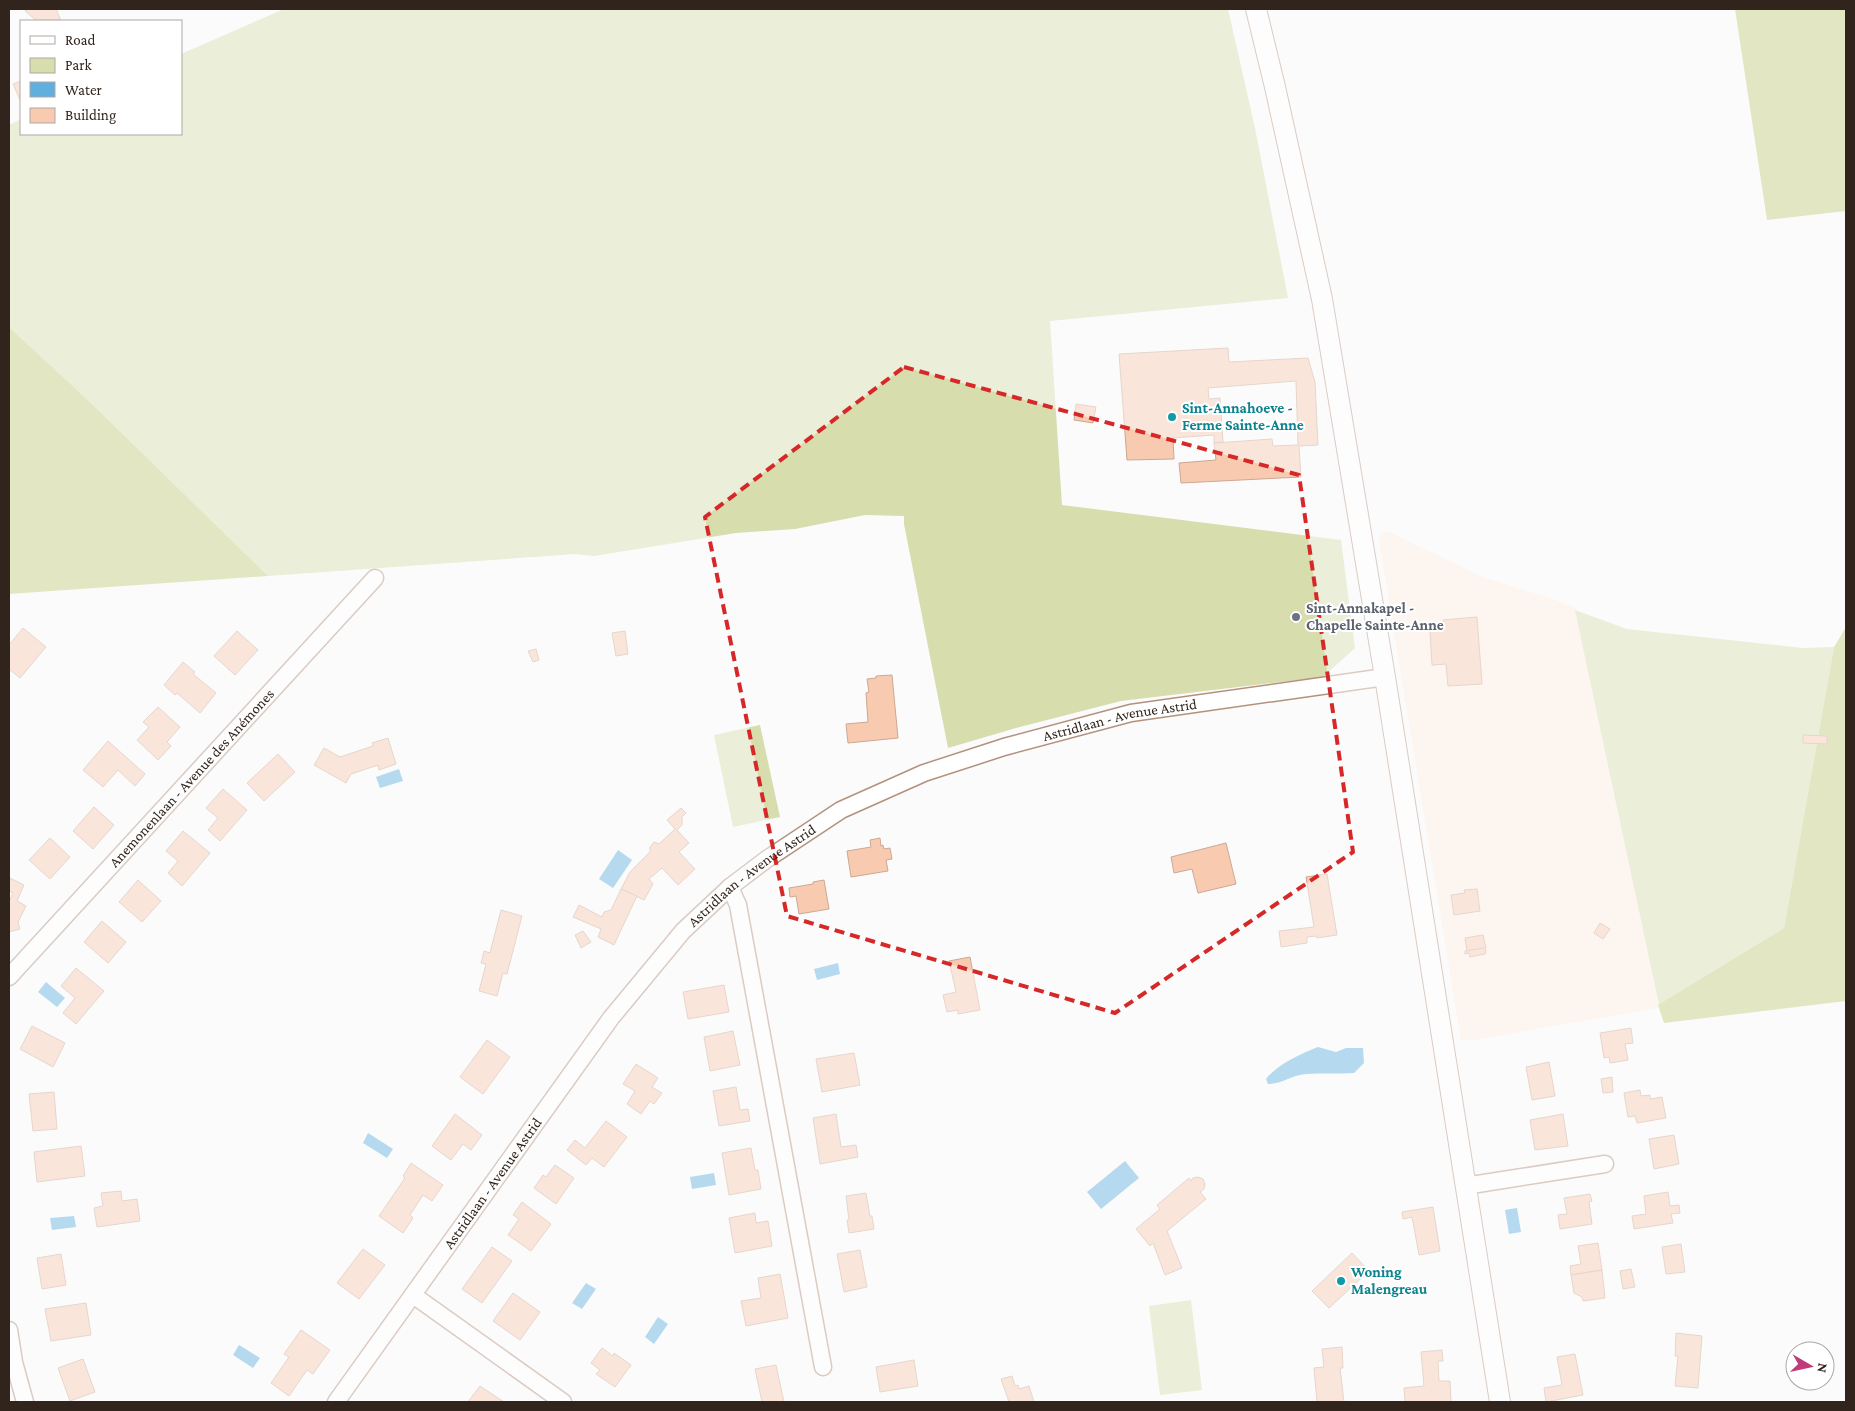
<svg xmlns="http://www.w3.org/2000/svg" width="1855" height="1411" viewBox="0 0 1855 1411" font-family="'Crimson Pro',serif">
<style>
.built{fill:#ffede3}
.green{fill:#d8ddad}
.forest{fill:#c6cd7c}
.water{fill:#60afdf}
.building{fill:#f8cbb1;stroke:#cba894}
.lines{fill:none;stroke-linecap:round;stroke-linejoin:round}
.minor-casing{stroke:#b3917e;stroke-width:19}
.tertiary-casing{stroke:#b3917e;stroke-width:22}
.minor{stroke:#fff;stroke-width:16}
.tertiary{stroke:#fff;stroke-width:20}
.marked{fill:none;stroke:#d62828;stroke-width:4;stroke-dasharray:10 6;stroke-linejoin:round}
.culture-dot{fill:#0f9aa8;stroke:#fff;stroke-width:2}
.worship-dot{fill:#6b7280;stroke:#fff;stroke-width:2}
.labels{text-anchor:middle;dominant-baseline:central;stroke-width:4;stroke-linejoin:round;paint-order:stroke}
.culture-label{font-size:15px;font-weight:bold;fill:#0d838f;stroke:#fff;text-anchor:start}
.worship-label{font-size:15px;font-weight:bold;fill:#5b616d;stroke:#fff;text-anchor:start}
.street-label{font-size:15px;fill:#31241c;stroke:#fff}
</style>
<rect width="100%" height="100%" fill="#fbfbfb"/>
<polygon class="built" points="1387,531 1483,577 1550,598 1576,608 1659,1008 1468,1041 1467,1040 1461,1041 1379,541 1380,534"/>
<g class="green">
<polygon points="284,9 1228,9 1255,128 1288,298 1050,321 1062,505 1341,540 1355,648 1323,677 1121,701 1016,728 948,748 904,524 904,516 865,515 795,529 736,533 594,556 575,554 268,576 91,403 9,327 9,125 21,119 21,134 181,134 181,54"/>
<polygon points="1575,610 1627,629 1803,648 1834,647 1784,928 1659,1005"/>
<polygon points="760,725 780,817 733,827 714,735"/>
<polygon points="1191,1300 1202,1390 1160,1395 1149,1306"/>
</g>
<g class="forest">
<polygon points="1735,9 1846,9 1846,211 1767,220"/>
<polygon points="9,327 91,403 268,576 9,594"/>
<polygon points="1846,627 1846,1001 1664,1023 1658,1005 1784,928 1834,647"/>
</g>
<g class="water">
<polygon points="399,769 403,781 380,788 376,777"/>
<polygon points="618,850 632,860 613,888 599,879"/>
<polygon points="838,963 840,974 817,980 814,969"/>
<polygon points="46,982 65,998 57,1007 38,992"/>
<path d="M 1318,1047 L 1336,1052 L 1346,1048 L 1363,1048 L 1364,1063 L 1354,1073 C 1338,1074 1322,1073 1306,1074 C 1292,1075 1282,1084 1268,1084 L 1266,1079 C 1278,1064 1300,1054 1318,1047 Z"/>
<polygon points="368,1133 393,1149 387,1158 363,1143"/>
<polygon points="1125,1161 1139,1178 1101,1209 1087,1192"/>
<polygon points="714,1173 716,1185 692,1189 690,1177"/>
<polygon points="1517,1208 1521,1232 1509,1234 1505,1210"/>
<polygon points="74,1216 76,1227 52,1230 50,1218"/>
<polygon points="586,1283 596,1289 582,1309 572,1303"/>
<polygon points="658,1317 668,1324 654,1344 645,1337"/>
<polygon points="239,1345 260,1358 253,1368 233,1355"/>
</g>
<g class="building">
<polygon points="28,9 56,9 61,21 37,21 25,11"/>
<polygon points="21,81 21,102 13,84"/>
<polygon points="1228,348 1229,362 1308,358 1315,382 1318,445 1299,446 1301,477 1181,483 1179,463 1216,460 1214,443 1272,439 1273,446 1298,445 1296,381 1208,388 1209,399 1220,398 1223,442 1214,443 1214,435 1173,438 1174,459 1127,460 1119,354"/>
<polygon points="1076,404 1096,407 1093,423 1074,420"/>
<polygon points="1291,613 1301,613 1301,621 1292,622"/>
<polygon points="1477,617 1482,684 1448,686 1446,664 1432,665 1430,631 1444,630 1443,620"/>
<polygon points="23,628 46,647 20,678 9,669 9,645"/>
<polygon points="237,631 258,650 235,675 214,656"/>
<polygon points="625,631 628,654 616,656 612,633"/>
<polygon points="536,649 539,660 533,662 528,651"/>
<polygon points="183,662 195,672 193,674 216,693 200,713 177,693 175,695 164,685"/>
<polygon points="892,675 898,738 848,743 846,724 868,722 866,693 869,692 867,679 876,678 876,676"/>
<polygon points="158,707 180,727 167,742 171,746 158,760 137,740 149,727 143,722"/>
<polygon points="1803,735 1827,736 1827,744 1803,743"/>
<polygon points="388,738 396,764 379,770 378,765 351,774 346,783 314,765 324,748 340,757 373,746 372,743"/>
<polygon points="108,741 145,774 135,786 118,770 103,787 83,770"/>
<polygon points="278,754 295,772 264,801 247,783"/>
<polygon points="223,789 247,810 220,841 208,830 218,818 206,808"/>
<polygon points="94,807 114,825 93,849 73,831"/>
<polygon points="681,808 686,813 682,817 682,825 677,830 689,843 679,852 695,869 678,885 662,868 649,879 653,884 644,900 621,889 630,872 650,852 650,847 654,842 659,844 675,829 667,820"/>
<polygon points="183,831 210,853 182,886 168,873 178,861 166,851"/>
<polygon points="50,838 70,857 50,879 29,860"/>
<polygon points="880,838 881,846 883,845 884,849 890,848 892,859 886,860 888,871 851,877 847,851 871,847 870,840"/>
<polygon points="1226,843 1236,884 1198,893 1192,869 1174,873 1171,857"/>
<polygon points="1327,874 1337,935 1317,938 1316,936 1307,937 1307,943 1281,947 1279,931 1314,927 1306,877"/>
<polygon points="10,878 24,885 17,901 26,906 18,922 20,929 9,932 9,902 13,893 9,891"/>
<polygon points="138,880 161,901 142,922 119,902"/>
<polygon points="824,880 829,909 799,914 796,896 790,897 789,888 813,884 813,882"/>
<polygon points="621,889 637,896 614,945 598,937 601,929 573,917 579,905 602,917 604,912 611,910"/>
<polygon points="1477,889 1480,911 1454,915 1451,895 1465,893 1464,890"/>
<polygon points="501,910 522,916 507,974 503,973 497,996 479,991 486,964 481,963 484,951 490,953"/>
<polygon points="102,921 126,942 108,963 84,942"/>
<polygon points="1600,923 1610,929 1603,939 1594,933"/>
<polygon points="583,931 591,942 581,948 575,935"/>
<polygon points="1483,935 1486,948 1467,951 1465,938"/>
<polygon points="1484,948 1486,950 1485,954 1470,957 1469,953 1465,954 1465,951"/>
<polygon points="970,957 980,1010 958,1014 958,1010 947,1012 943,995 956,992 949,961"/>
<polygon points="76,968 104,991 76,1024 63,1013 75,998 61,986"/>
<polygon points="724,985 729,1012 688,1019 683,992"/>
<polygon points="32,1026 65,1043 53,1067 20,1049"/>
<polygon points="1631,1028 1633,1043 1625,1044 1628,1060 1610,1063 1609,1057 1604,1058 1600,1033"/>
<polygon points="733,1031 740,1065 710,1071 704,1037"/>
<polygon points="487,1040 510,1057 483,1094 460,1077"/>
<polygon points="854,1053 860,1085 822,1092 816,1059"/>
<polygon points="1549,1062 1555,1096 1532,1100 1526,1067"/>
<polygon points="636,1064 658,1078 652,1087 662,1093 654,1104 650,1101 641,1114 627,1104 635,1091 623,1084"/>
<polygon points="1612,1077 1613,1092 1603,1093 1601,1079"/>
<polygon points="736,1087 740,1110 748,1109 750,1121 719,1126 713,1091"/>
<polygon points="1640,1090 1641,1096 1650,1095 1650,1099 1662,1097 1666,1118 1637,1123 1635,1116 1628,1117 1624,1093"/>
<polygon points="54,1092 57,1129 33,1131 29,1094"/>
<polygon points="455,1114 482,1135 471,1150 463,1144 451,1160 432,1146"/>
<polygon points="836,1114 841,1147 856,1145 858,1157 820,1164 813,1118"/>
<polygon points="1563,1114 1568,1146 1535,1150 1530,1120"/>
<polygon points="606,1121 627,1137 604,1167 592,1158 586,1165 567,1150 575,1140 585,1148"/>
<polygon points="1674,1135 1679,1164 1654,1169 1649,1139"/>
<polygon points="81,1146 85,1176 37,1182 34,1152"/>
<polygon points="751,1148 755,1170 758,1170 761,1189 729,1195 722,1153"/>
<polygon points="411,1163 443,1185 432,1201 423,1195 410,1215 413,1218 403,1233 379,1216 405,1178 403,1176"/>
<polygon points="555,1165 574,1178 556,1204 534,1188 543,1175 546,1177"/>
<polygon points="1198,1177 1203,1179 1205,1184 1204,1189 1200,1192 1206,1199 1167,1231 1182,1268 1165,1275 1153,1243 1150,1246 1136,1229 1160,1209 1157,1205 1189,1178 1191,1181 1193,1178"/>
<polygon points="121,1191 122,1201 137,1199 140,1221 97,1227 94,1208 103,1206 101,1193"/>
<polygon points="1668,1192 1670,1206 1679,1205 1680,1213 1671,1214 1673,1223 1634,1229 1632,1216 1646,1214 1644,1196"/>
<polygon points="866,1193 870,1216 872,1216 874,1229 849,1233 847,1220 849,1220 846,1196"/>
<polygon points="1590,1194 1592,1201 1589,1202 1592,1224 1560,1229 1558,1215 1567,1214 1564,1198"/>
<polygon points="522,1202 551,1224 531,1251 508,1235 519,1219 513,1215"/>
<polygon points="1433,1207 1440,1251 1419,1255 1412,1217 1403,1219 1402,1212"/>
<polygon points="755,1213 756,1223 768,1221 772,1246 735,1253 729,1218"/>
<polygon points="1598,1243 1602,1270 1571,1275 1570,1266 1581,1264 1578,1246"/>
<polygon points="1681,1244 1685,1272 1666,1274 1662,1247"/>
<polygon points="492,1247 512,1261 482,1303 462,1289"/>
<polygon points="363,1249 385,1265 359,1299 337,1283"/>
<polygon points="860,1250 867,1287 844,1292 837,1254"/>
<polygon points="1352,1253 1369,1271 1329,1308 1312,1291"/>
<polygon points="61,1254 66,1285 42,1289 37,1258"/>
<polygon points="1631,1269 1635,1287 1623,1289 1620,1271"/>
<polygon points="1602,1270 1605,1298 1583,1301 1582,1297 1574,1293 1571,1275"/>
<polygon points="780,1274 788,1318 746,1326 741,1301 761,1298 758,1278"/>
<polygon points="513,1293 540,1312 520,1340 493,1321"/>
<polygon points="86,1303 91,1335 51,1341 45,1309"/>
<polygon points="301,1330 330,1350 313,1374 307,1370 289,1396 271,1383 289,1357 284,1354"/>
<polygon points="1676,1333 1702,1336 1698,1388 1675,1386 1678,1356 1675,1356"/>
<polygon points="1342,1347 1343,1368 1340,1368 1344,1402 1317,1402 1314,1368 1324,1367 1322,1349"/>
<polygon points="602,1348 613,1356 614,1353 631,1365 615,1387 596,1374 600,1370 591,1363"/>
<polygon points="1442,1350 1443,1361 1438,1361 1439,1381 1450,1381 1451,1402 1405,1402 1404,1388 1424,1386 1421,1352"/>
<polygon points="1575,1354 1583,1395 1546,1402 1544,1388 1562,1385 1557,1357"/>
<polygon points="83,1359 95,1392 70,1401 58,1368"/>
<polygon points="914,1360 918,1386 880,1392 876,1367"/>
<polygon points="776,1365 784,1402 762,1402 755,1369"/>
<polygon points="1012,1376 1015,1386 1018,1385 1019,1389 1029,1386 1034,1402 1009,1402 1001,1379"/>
<polygon points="480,1386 504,1402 468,1402"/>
</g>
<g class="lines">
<defs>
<g id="minor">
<polyline points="730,887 738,905 823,1367"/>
<path id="s1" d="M 9,977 L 375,578"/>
<polyline points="1465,1186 1605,1164"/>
<polyline points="413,1295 563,1402"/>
<polyline points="9,1330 14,1362 25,1402"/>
<path id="s2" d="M 336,1402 L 611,1018 L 683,931 L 730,887 L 767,859 L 841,810 L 924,773 L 1004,747 L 1131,713 L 1385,677"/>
</g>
<polyline id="tertiary" points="1256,9 1275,87 1322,299 1385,677 1500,1402"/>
</defs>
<use href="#minor" class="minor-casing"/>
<use href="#tertiary" class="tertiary-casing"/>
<use href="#minor" class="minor"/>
<use href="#tertiary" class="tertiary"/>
</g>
<path d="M0 0H1855V1411H0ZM 904,367 L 1299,475 L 1353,852 L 1115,1013 L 787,916 L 705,517 Z" fill="#fbfbfb" fill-opacity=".55" fill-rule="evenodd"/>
<path class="marked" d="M 904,367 L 1299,475 L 1353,852 L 1115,1013 L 787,916 L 705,517 Z"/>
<g class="culture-dot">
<circle cx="1172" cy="417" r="5"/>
<circle cx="1341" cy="1281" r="5"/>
</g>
<circle class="worship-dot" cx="1296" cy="617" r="5"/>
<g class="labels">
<g class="culture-label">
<text x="1182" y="408">Sint-Annahoeve -<tspan x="1182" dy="17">Ferme Sainte-Anne</tspan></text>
<text x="1351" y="1272">Woning<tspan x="1351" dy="17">Malengreau</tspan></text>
</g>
<g class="worship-label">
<text x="1306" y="608">Sint-Annakapel -<tspan x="1306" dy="17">Chapelle Sainte-Anne</tspan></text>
</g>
<g class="street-label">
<text stroke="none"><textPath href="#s2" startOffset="1079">Astridlaan - Avenue Astrid</textPath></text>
<text stroke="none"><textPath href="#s1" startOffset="270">Anemonenlaan - Avenue des Anémones</textPath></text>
<text stroke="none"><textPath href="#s2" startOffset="674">Astridlaan - Avenue Astrid</textPath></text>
<text stroke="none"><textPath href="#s2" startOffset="269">Astridlaan - Avenue Astrid</textPath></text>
</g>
</g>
<rect width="1855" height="1411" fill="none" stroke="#31241c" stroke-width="20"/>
<rect x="20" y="20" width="162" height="115" fill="#ffffff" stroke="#ada7a4"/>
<rect x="30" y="36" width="25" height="8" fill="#ffffff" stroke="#ada7a4"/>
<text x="65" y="45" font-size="15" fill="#31241c">Road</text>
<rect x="30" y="58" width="25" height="15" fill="#d8ddad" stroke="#ada7a4"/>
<text x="65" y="70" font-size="15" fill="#31241c">Park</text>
<rect x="30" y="82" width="25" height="15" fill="#60afdf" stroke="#ada7a4"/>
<text x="65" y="95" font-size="15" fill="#31241c">Water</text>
<rect x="30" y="108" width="25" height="15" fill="#f8cbb1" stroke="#ada7a4"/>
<text x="65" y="120" font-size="15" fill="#31241c">Building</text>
<g transform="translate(1810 1366) rotate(99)"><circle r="24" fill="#ffffff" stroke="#ada7a4"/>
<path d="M0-4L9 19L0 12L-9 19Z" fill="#c13a7a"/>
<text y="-8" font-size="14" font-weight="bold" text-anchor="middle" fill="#31241c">N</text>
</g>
</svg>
